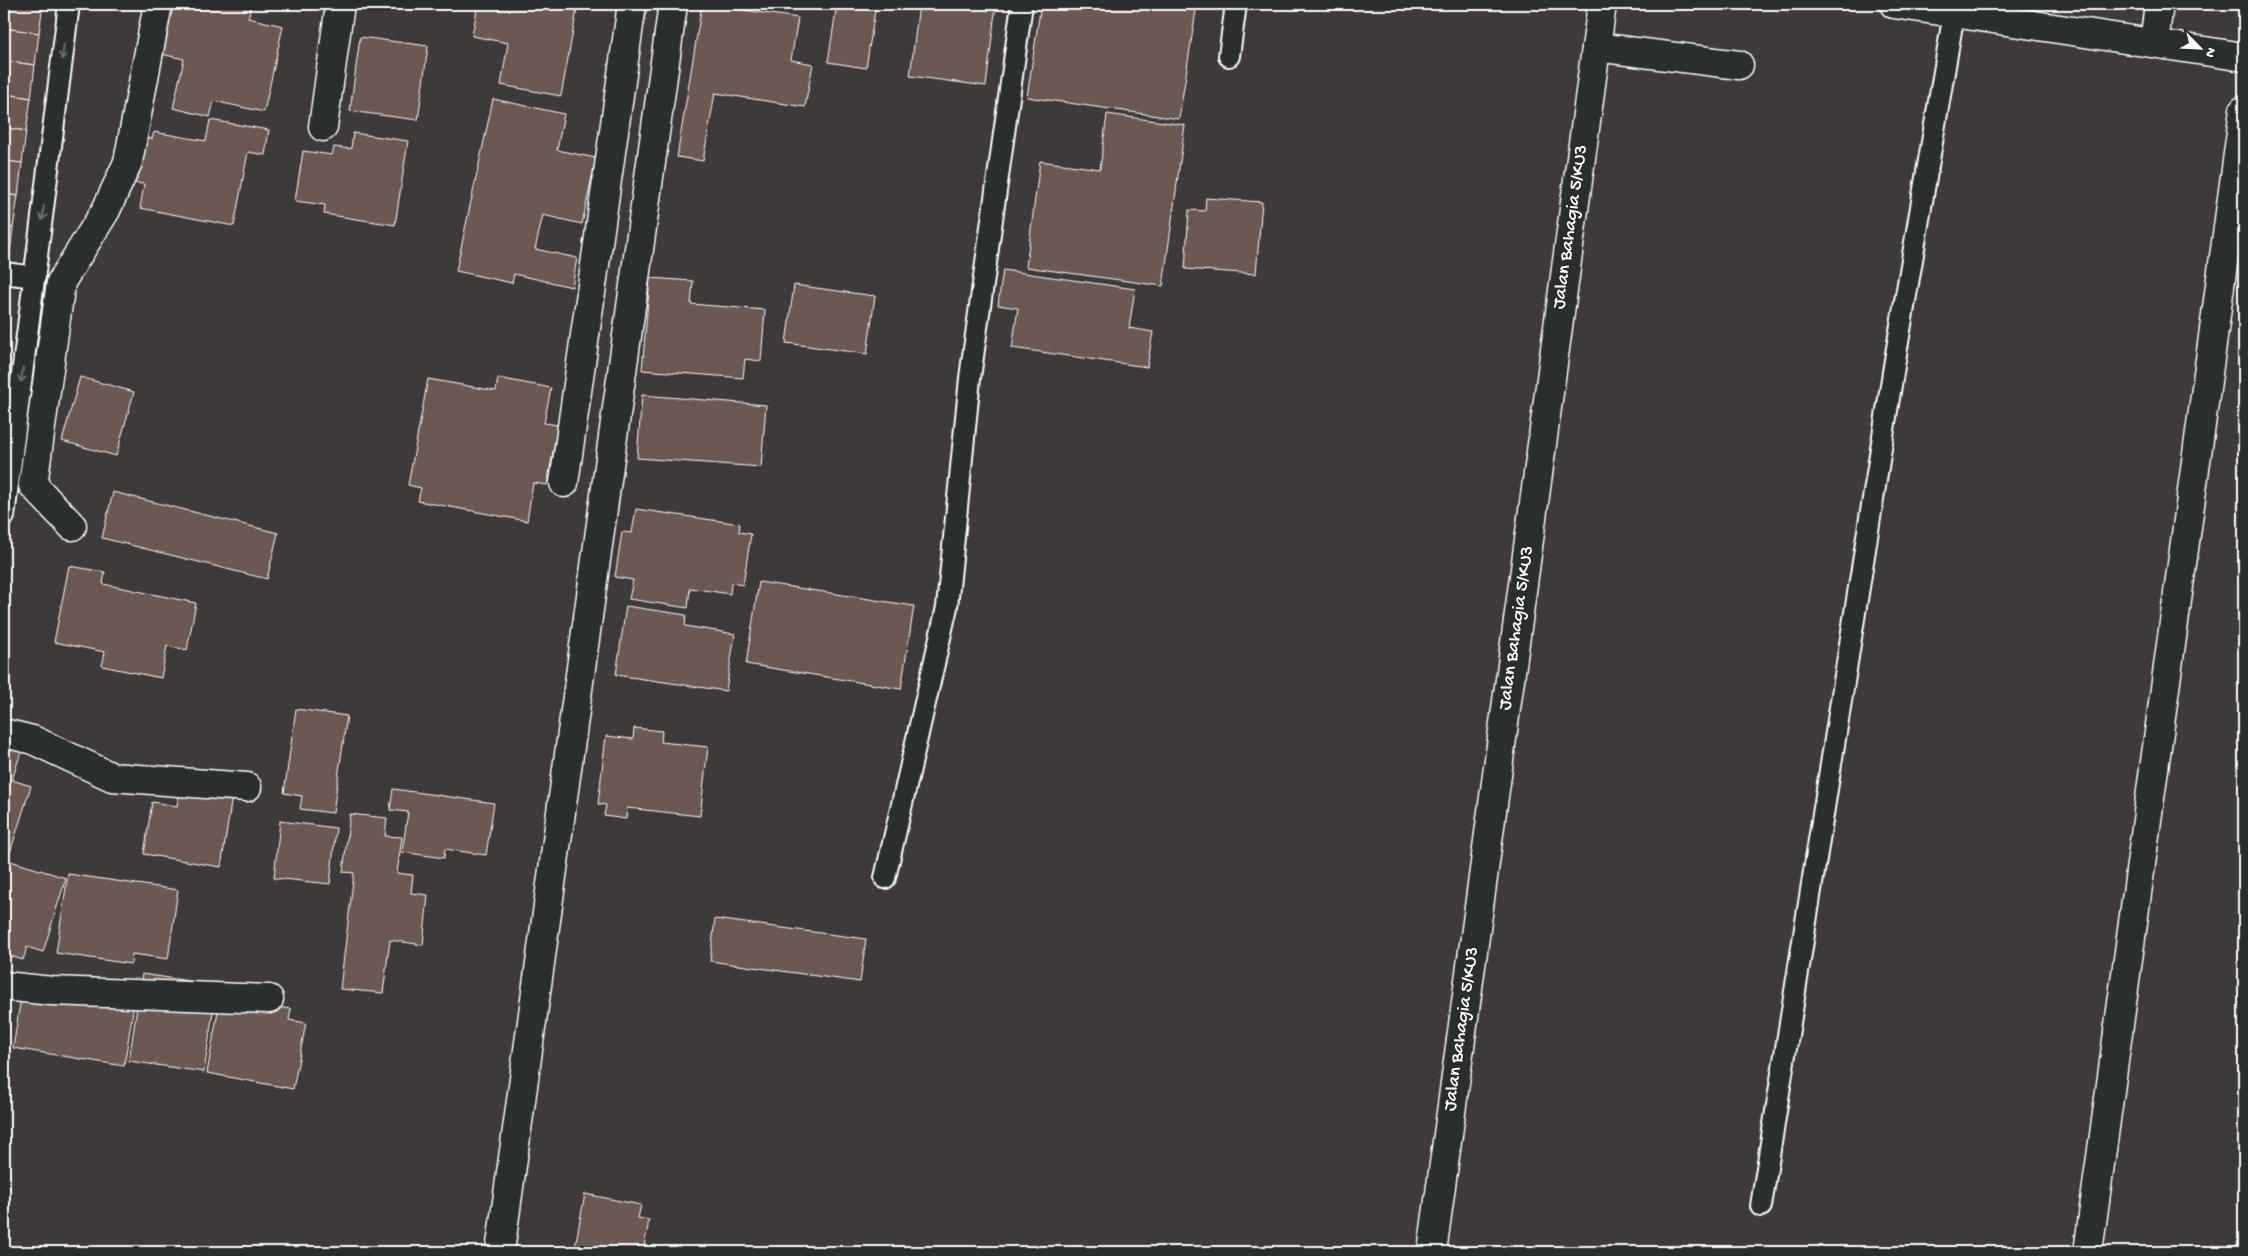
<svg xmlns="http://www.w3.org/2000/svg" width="2248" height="1256" viewBox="0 0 2248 1256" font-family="'Gochi Hand',sans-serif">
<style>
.building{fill:#6a5952;stroke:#fff}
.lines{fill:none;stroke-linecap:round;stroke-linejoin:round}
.service-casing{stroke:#fff;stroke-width:24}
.minor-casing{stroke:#fff;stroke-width:31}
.tertiary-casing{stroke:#fff;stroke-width:31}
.service{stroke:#2a2d2e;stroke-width:20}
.minor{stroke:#2a2d2e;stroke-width:28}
.tertiary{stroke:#2a2d2e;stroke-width:28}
.oneway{stroke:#6a6c6d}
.labels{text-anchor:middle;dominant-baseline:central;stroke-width:4;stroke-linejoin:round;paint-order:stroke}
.street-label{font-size:19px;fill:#fff;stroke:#2a2d2e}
</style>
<rect width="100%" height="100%" fill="#3d3a39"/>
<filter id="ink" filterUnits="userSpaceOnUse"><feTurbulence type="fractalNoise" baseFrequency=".02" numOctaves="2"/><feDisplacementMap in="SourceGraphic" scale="10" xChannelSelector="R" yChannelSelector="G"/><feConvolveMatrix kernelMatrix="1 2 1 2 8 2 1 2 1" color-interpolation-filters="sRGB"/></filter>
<g filter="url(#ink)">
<g class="building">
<polygon points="4,4 43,4 39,33 4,28"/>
<polygon points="173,4 236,4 251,7 248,18 283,26 264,112 214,101 210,117 173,108 184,59 161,54"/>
<polygon points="478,4 578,4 561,96 501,85 508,43 472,36"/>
<polygon points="702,4 798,18 791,60 813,64 805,107 715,93 703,161 677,157"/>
<polygon points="837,4 876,4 866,68 828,62"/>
<polygon points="919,4 996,4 986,86 910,76"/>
<polygon points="1041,4 1197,4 1179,119 1027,97"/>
<polygon points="4,28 39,33 35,65 4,61"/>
<polygon points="360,37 428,46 418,120 350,111"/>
<polygon points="4,61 35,65 31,98 4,94"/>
<polygon points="4,94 31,98 26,131 4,128"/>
<polygon points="493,99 564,114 557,150 596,158 582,224 543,215 535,249 577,258 572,287 514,274 512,283 456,271"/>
<polygon points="1107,114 1185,125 1163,286 1026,267 1040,161 1100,169"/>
<polygon points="210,120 269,130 265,155 248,152 234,226 140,208 144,184 135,183 144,137 152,139 154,132 206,141"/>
<polygon points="4,128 26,131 22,163 4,161"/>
<polygon points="353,133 408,141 395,225 324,214 325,205 295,201 303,151 332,155 334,147 351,149"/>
<polygon points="4,161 22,163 18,196 4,194"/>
<polygon points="4,194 18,196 13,228 4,227"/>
<polygon points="1206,198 1262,202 1256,274 1185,269 1189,210 1205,211"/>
<polygon points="4,227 13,228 9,261 4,260"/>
<polygon points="1003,270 1135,289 1129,328 1153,332 1147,367 1012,348 1018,308 998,305"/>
<polygon points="650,278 693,281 691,304 765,310 761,361 745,359 743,378 642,370"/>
<polygon points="794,285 875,296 867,354 786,343"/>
<polygon points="80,377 134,392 116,456 62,441"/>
<polygon points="498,378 551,388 544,423 558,425 547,485 533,483 527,521 418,501 421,488 408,485 428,379 496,391"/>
<polygon points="642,395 766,405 761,467 637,458"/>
<polygon points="113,492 278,533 267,579 102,538"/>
<polygon points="636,509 740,524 739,532 751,534 743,585 731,583 730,594 690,588 688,608 629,599 633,580 615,577 622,532 632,533"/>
<polygon points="69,566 105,572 103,584 196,603 187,650 167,646 161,678 102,666 105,652 54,642"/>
<polygon points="759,582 914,606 901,689 746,664"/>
<polygon points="626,606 686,615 685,626 735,634 726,691 616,675"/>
<polygon points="296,709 347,716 333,813 300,809 302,796 284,793"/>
<polygon points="634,728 662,731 661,742 708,747 700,816 627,808 626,819 604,816 606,805 598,804 606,736 633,739"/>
<polygon points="4,746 21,752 12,780 31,786 8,859 4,858"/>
<polygon points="180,789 232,797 221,867 144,854 152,802 177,806"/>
<polygon points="393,789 494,803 486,855 445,849 444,858 402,852 408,812 390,810"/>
<polygon points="350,814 387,818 385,836 402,837 397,873 413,875 411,893 428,895 423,945 390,940 383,993 340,989 354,873 343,872"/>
<polygon points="280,821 336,828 330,884 274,878"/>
<polygon points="4,859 66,878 43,952 27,947 23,960 4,954"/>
<polygon points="68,874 178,890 168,959 132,954 131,964 56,953"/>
<polygon points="715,919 866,939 860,982 710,961"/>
<polygon points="142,974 217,985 204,1072 129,1061"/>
<polygon points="23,985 135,998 124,1066 13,1048"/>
<polygon points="222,988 265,1005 291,1009 289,1020 306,1023 293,1089 207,1073"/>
<polygon points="585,1194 641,1205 638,1218 649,1220 643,1252 574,1252"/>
</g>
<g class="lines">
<defs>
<g id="service">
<polyline points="1229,56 1236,4"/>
<polyline points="4,273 35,277"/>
<polyline points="4,516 69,4"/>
<polyline points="885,878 947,607 970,378 1022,4"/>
<polyline points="1761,1206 1895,360 1954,13"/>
</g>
<g id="minor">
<polyline points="2154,43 2159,4"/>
<polyline points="1596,47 1739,65"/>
<polyline points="323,127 340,4"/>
<polyline points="564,483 632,4"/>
<polyline points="72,526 33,485 61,282 106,210 128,162 158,4"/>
<polyline points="4,733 33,740 112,777 247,787"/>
<polyline points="4,986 52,991 269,999"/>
<polyline points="500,1252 673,4"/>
<polyline points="1432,1252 1602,4"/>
<polyline points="2088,1252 2244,110"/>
</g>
<polyline id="tertiary" points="1894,4 2244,57"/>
</defs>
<use href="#service" class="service-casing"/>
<use href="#minor" class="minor-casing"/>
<use href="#tertiary" class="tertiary-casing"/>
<use href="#service" class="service"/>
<use href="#minor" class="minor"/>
<use href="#tertiary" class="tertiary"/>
</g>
<defs><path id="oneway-shaft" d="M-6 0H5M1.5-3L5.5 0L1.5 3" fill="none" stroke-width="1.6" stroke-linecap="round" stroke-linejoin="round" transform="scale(1.25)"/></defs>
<g class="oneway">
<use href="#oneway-shaft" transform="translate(63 52) rotate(97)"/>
<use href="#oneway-shaft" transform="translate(43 213) rotate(97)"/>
<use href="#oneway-shaft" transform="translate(22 375) rotate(97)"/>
</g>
</g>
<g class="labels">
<g class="street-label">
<text transform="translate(1571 227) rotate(-82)">Jalan Bahagia 5/KU3</text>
<text transform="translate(1517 628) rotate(-82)">Jalan Bahagia 5/KU3</text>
<text transform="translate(1462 1029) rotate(-82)">Jalan Bahagia 5/KU3</text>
</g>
</g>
<rect width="2248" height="1256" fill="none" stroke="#2a2d2e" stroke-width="20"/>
<rect x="10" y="10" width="2228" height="1236" fill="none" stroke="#fff" stroke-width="2" filter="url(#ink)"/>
<g transform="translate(2200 48) rotate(114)" stroke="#2a2d2e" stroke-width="4" paint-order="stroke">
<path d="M0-4L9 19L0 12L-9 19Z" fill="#ffffff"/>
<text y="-8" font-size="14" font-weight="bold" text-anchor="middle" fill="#ffffff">N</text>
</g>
</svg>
